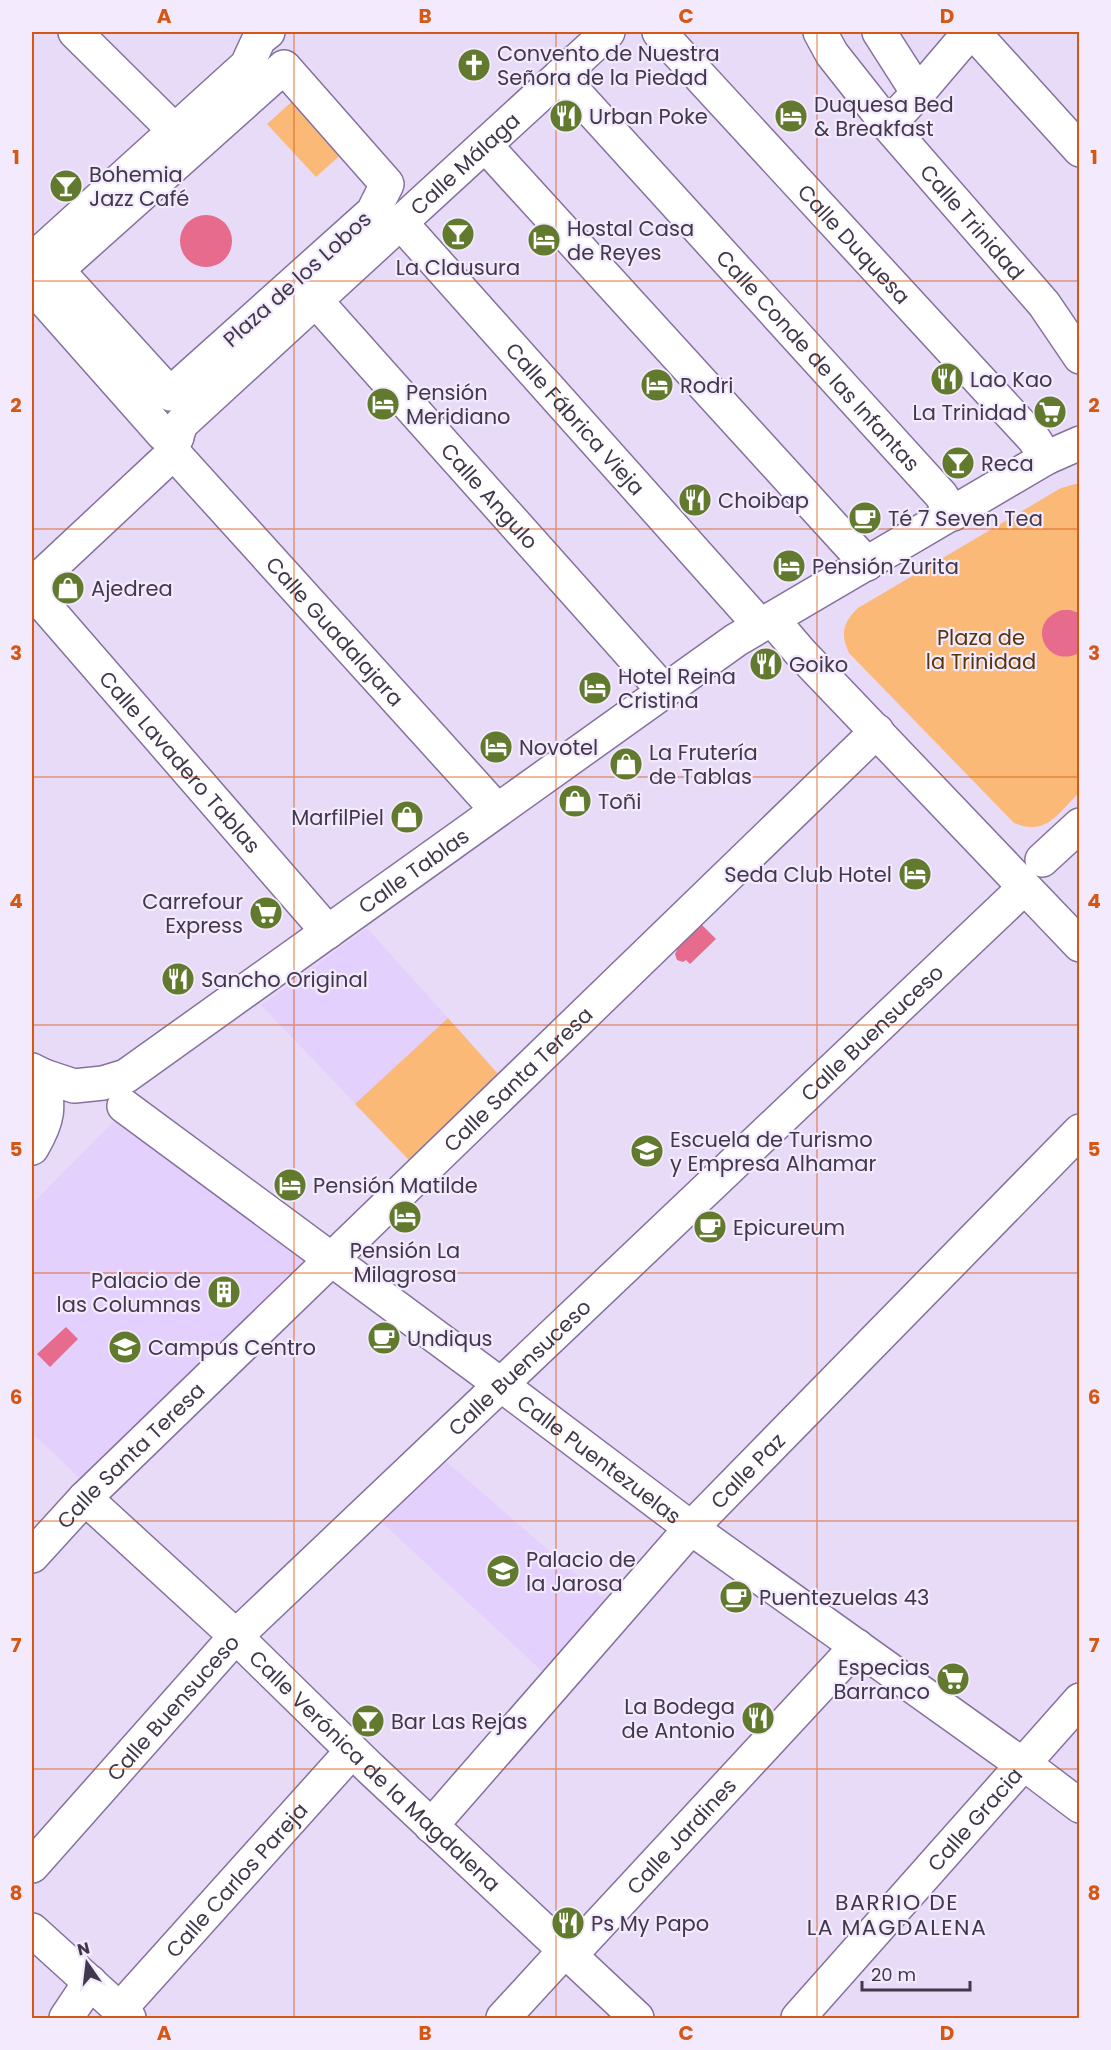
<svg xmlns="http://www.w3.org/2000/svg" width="1111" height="2050" viewBox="0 0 1111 2050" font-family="Poppins,sans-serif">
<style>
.built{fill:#e4d0fd}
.green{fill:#fbb978}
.water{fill:#e66b8c}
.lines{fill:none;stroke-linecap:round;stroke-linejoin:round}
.minor-casing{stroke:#85719d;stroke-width:36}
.major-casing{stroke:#85719d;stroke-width:36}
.minor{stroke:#fff;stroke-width:33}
.major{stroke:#fff;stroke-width:33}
.grid{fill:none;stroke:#d75612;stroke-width:1.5;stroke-opacity:0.55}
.labels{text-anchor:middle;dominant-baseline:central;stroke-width:4.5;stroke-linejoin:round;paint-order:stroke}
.poi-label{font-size:21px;fill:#41384b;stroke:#f3eafe;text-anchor:start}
.street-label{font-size:21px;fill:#41384b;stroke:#f3eafe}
.park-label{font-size:21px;fill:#58350a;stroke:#f3eafe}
.neighbourhood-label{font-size:22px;letter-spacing:1.5px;fill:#41384b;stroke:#f3eafe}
.neatline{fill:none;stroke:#d75612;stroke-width:2}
.grid-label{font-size:20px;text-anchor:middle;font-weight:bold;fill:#d75612}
</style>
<rect width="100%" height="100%" fill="#e8dbf8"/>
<g class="built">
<polygon points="367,928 499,1075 410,1161 261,1005"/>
<polygon points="118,1117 304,1261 84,1482 32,1433 32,1204"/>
<polygon points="440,1456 608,1602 546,1675 376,1517"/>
</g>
<g class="green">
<polygon points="298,96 346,150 316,177 267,124"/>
<path d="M 1079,483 L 1079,793 C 1058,813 1046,837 1014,823 L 849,653 C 840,634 843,622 858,608 L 1061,488 Z"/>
<polygon points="448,1018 499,1075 410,1161 355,1104"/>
</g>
<g class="water">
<circle cx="206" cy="241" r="26"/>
<path d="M 1062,610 L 1070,610 L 1079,613 L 1079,653 C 1046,670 1024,622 1062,610 Z"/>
<polygon points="699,922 716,939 690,964 686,960 683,962 677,960 675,954 677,950 674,946"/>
<polygon points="66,1327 78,1339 50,1367 37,1354"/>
</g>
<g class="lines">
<defs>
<g id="minor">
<polyline points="75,32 175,131"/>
<path id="s1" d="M 659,32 L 1034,439 L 1046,458"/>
<path id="s2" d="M 820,32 L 832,54 L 888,125 L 1044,304 L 1080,357"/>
<polyline points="879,32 918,93"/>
<polyline points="973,32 1080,150"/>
<polygon points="284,67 387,184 373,212 170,394 57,270"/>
<path id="s3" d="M 560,76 L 941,495 L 953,514"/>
<polyline points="888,125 918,93 970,32"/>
<polyline points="485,145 867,564"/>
<path id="s4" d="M 401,223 L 750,614"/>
<polyline points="32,260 247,65 259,39 268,32"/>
<polyline points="32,286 163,434 177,437"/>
<path id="s5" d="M 316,301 L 664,691"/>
<path id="s6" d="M 172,451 L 497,810"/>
<path id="s7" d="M 32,585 L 170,456 L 181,424 L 608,32"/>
<path id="s8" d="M 32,591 L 328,932"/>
<polyline points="772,619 800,652 1080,945"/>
<polyline points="1042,860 1080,825"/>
<path id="s9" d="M 44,1076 L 74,1086 L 103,1083 L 126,1076 L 736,640 L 1046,458 L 1080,443"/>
<path id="s10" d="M 124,1106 L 500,1384 L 691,1528 L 1016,1760 L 1031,1769 L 1080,1806"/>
<path id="s11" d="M 85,1498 L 227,1628 L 370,1768 L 637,2018"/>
<path id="s12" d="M 32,1556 L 85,1498 L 877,731"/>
<path id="s13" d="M 431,1826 L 691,1528 L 1080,1131"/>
<path id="s14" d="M 32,1866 L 236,1636 L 1024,888"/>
<polyline points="32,1930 129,2018"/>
<path id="s15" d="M 120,2009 L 352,1751"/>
<polyline points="66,2018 90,1982"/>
<path id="s16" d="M 503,2018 L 559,1957 L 577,1948 L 857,1646"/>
<path id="s17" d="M 798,2018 L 1080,1700"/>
</g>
<path id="major" d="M 32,1070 L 44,1076 C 49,1109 49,1119 32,1148"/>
</defs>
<use href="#minor" class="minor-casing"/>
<use href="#major" class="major-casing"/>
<use href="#minor" class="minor"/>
<use href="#major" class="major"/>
</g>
<path class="grid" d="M 294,32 L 294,2018M 556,32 L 556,2018M 817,32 L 817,2018M 32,281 L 1080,281M 32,529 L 1080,529M 32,777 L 1080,777M 32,1025 L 1080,1025M 32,1273 L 1080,1273M 32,1521 L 1080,1521M 32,1769 L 1080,1769"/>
<defs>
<symbol id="church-disc" viewBox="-11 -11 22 22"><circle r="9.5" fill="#617a2d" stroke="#f3eafe"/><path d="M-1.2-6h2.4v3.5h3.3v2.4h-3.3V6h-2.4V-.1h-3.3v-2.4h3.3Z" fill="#fff"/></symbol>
<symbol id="restaurant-disc" viewBox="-11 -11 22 22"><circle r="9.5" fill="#617a2d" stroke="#f3eafe"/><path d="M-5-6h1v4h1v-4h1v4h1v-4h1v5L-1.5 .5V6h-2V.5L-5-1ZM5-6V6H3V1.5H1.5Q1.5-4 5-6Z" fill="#fff"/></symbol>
<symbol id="hotel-disc" viewBox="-11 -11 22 22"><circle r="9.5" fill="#617a2d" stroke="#f3eafe"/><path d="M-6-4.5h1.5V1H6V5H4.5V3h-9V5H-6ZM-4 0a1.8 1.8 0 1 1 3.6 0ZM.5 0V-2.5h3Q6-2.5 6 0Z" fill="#fff"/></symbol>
<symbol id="bar-disc" viewBox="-11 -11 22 22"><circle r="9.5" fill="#617a2d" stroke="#f3eafe"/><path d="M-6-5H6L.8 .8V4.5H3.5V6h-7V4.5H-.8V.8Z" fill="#fff"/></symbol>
<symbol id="supermarket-disc" viewBox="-11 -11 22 22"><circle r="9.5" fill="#617a2d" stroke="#f3eafe"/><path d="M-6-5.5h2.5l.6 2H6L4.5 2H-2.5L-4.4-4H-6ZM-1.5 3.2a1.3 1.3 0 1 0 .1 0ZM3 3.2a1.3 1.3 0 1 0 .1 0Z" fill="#fff"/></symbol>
<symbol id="cafe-disc" viewBox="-11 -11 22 22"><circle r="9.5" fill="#617a2d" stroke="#f3eafe"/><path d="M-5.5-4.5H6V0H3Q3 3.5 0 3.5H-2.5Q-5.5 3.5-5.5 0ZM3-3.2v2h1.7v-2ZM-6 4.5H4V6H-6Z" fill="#fff"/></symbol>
<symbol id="shop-disc" viewBox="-11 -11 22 22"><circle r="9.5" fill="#617a2d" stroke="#f3eafe"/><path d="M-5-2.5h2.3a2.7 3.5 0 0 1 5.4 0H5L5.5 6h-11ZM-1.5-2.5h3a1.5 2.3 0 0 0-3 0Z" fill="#fff"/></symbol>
<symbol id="university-disc" viewBox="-11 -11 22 22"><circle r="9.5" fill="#617a2d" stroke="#f3eafe"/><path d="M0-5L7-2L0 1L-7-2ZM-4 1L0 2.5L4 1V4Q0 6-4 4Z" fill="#fff"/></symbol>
<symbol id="building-disc" viewBox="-11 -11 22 22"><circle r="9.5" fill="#617a2d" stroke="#f3eafe"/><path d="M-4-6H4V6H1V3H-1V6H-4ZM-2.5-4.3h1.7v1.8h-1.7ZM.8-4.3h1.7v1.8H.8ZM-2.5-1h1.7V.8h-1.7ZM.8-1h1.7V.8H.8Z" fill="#fff"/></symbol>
</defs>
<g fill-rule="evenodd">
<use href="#church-disc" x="455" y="46" width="38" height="38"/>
<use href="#restaurant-disc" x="547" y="97" width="38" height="38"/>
<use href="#hotel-disc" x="772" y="97" width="38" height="38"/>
<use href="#bar-disc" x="47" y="167" width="38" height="38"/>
<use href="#bar-disc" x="439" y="215" width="38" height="38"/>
<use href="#hotel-disc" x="525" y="221" width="38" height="38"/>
<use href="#restaurant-disc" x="928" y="360" width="38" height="38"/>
<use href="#hotel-disc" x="638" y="366" width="38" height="38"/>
<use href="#hotel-disc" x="364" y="385" width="38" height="38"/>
<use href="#supermarket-disc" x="1031" y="393" width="38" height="38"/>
<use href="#bar-disc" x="939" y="444" width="38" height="38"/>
<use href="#restaurant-disc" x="676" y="481" width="38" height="38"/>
<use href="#cafe-disc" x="846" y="499" width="38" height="38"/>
<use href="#hotel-disc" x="770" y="547" width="38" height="38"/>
<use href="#shop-disc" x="49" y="569" width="38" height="38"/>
<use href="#restaurant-disc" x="747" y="645" width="38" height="38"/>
<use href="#hotel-disc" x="576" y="669" width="38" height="38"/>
<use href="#hotel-disc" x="477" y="728" width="38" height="38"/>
<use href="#shop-disc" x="607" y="745" width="38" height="38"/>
<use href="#shop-disc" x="556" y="782" width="38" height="38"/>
<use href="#shop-disc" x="388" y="798" width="38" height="38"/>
<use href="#hotel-disc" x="896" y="855" width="38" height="38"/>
<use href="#supermarket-disc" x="247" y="894" width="38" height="38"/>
<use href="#restaurant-disc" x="159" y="960" width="38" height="38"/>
<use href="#university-disc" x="628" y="1132" width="38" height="38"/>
<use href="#hotel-disc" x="271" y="1166" width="38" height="38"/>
<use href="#hotel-disc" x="386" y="1198" width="38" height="38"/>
<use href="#cafe-disc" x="691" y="1208" width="38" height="38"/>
<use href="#building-disc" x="205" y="1273" width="38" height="38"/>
<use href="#cafe-disc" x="365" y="1319" width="38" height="38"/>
<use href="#university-disc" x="106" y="1328" width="38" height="38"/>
<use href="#university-disc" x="484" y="1552" width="38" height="38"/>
<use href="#cafe-disc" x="717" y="1578" width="38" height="38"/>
<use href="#supermarket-disc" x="934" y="1660" width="38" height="38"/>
<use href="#restaurant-disc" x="739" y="1699" width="38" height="38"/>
<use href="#bar-disc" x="349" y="1702" width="38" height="38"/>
<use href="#restaurant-disc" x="549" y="1904" width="38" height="38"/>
</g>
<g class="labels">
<g class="poi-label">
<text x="497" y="53">Convento de Nuestra<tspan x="497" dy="24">Señora de la Piedad</tspan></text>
<text x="814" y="104">Duquesa Bed<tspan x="814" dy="24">&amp; Breakfast</tspan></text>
<text x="589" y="116">Urban Poke</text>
<text x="89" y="174">Bohemia<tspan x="89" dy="24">Jazz Café</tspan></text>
<text x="567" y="228">Hostal Casa<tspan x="567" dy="24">de Reyes</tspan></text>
<text x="458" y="267" text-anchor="middle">La Clausura</text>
<text x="970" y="379">Lao Kao</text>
<text x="680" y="385">Rodri</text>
<text x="406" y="392">Pensión<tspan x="406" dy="24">Meridiano</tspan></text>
<text x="1027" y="412" text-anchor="end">La Trinidad</text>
<text x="981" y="463">Reca</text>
<text x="718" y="500">Choibap</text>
<text x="888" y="518">Té 7 Seven Tea</text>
<text x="812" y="566">Pensión Zurita</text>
<text x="91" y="588">Ajedrea</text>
<text x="789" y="664">Goiko</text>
<text x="618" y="676">Hotel Reina<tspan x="618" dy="24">Cristina</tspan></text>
<text x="519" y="747">Novotel</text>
<text x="649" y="752">La Frutería<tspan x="649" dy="24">de Tablas</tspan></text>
<text x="598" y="801">Toñi</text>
<text x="384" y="817" text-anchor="end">MarfilPiel</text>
<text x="892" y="874" text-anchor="end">Seda Club Hotel</text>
<text x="243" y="901" text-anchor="end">Carrefour<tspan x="243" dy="24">Express</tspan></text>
<text x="201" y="979">Sancho Original</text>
<text x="670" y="1139">Escuela de Turismo<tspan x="670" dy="24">y Empresa Alhamar</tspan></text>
<text x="313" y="1185">Pensión Matilde</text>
<text x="733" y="1227">Epicureum</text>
<text x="405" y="1250" text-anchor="middle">Pensión La<tspan x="405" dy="24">Milagrosa</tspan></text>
<text x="201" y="1280" text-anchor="end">Palacio de<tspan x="201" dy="24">las Columnas</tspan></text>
<text x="407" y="1338">Undiqus</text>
<text x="148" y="1347">Campus Centro</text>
<text x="526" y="1559">Palacio de<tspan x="526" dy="24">la Jarosa</tspan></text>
<text x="759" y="1597">Puentezuelas 43</text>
<text x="930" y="1667" text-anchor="end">Especias<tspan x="930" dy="24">Barranco</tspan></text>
<text x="735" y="1706" text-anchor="end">La Bodega<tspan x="735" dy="24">de Antonio</tspan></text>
<text x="391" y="1721">Bar Las Rejas</text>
<text x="591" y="1923">Ps My Papo</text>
</g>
<g class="street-label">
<text stroke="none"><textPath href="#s7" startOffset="608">Calle Málaga</textPath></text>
<text stroke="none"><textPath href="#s2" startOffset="244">Calle Trinidad</textPath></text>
<text stroke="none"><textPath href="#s1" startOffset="288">Calle Duquesa</textPath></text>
<text transform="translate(297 279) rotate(-42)">Plaza de los Lobos</text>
<text stroke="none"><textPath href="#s3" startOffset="384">Calle Conde de las Infantas</textPath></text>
<text stroke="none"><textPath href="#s4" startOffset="262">Calle Fábrica Vieja</textPath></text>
<text stroke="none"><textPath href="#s5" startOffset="261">Calle Angulo</textPath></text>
<text stroke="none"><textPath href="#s6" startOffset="243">Calle Guadalajara</textPath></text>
<text stroke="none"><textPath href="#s8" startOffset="226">Calle Lavadero Tablas</textPath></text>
<text stroke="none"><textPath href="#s9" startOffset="438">Calle Tablas</textPath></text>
<text stroke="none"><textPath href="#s14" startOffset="1184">Calle Buensuceso</textPath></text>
<text stroke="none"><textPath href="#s12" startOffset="681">Calle Santa Teresa</textPath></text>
<text stroke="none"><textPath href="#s14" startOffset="698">Calle Buensuceso</textPath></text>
<text stroke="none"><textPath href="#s12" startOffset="141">Calle Santa Teresa</textPath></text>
<text stroke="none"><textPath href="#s10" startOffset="592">Calle Puentezuelas</textPath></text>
<text stroke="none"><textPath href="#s13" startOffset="476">Calle Paz</textPath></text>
<text stroke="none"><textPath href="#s14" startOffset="212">Calle Buensuceso</textPath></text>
<text stroke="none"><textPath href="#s11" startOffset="398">Calle Verónica de la Magdalena</textPath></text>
<text stroke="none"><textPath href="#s17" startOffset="266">Calle Gracia</textPath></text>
<text stroke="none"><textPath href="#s16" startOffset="256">Calle Jardines</textPath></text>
<text stroke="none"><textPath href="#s15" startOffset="174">Calle Carlos Pareja</textPath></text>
</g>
<g class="park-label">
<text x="981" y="637">Plaza de<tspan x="981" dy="24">la Trinidad</tspan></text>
</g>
<g class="neighbourhood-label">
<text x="897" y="1902">BARRIO DE<tspan x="897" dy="25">LA MAGDALENA</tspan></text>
</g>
</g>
<rect width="1111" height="2050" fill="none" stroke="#f3eafe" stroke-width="66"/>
<g transform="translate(87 1963) rotate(346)" stroke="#f3eafe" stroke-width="4.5" paint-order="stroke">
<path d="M0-4.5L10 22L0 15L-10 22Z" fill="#41384b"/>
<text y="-9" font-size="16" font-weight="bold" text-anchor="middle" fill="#41384b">N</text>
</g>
<path d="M862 1981v9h108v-9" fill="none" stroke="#41384b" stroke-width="3"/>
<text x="871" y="1981" font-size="18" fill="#41384b" stroke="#f3eafe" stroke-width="4.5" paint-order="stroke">20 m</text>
<rect x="33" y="33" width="1045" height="1984" class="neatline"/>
<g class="grid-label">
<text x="164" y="23">A</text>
<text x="425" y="23">B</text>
<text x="686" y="23">C</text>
<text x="947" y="23">D</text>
<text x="16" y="164">1</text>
<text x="1094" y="164">1</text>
<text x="16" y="412">2</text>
<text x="1094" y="412">2</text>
<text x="16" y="660">3</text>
<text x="1094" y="660">3</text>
<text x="16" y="908">4</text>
<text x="1094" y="908">4</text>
<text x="16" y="1156">5</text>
<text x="1094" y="1156">5</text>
<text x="16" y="1404">6</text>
<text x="1094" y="1404">6</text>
<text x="16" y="1652">7</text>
<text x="1094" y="1652">7</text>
<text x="16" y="1900">8</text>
<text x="1094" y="1900">8</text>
<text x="164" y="2040">A</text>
<text x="425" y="2040">B</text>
<text x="686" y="2040">C</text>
<text x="947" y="2040">D</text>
</g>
</svg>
